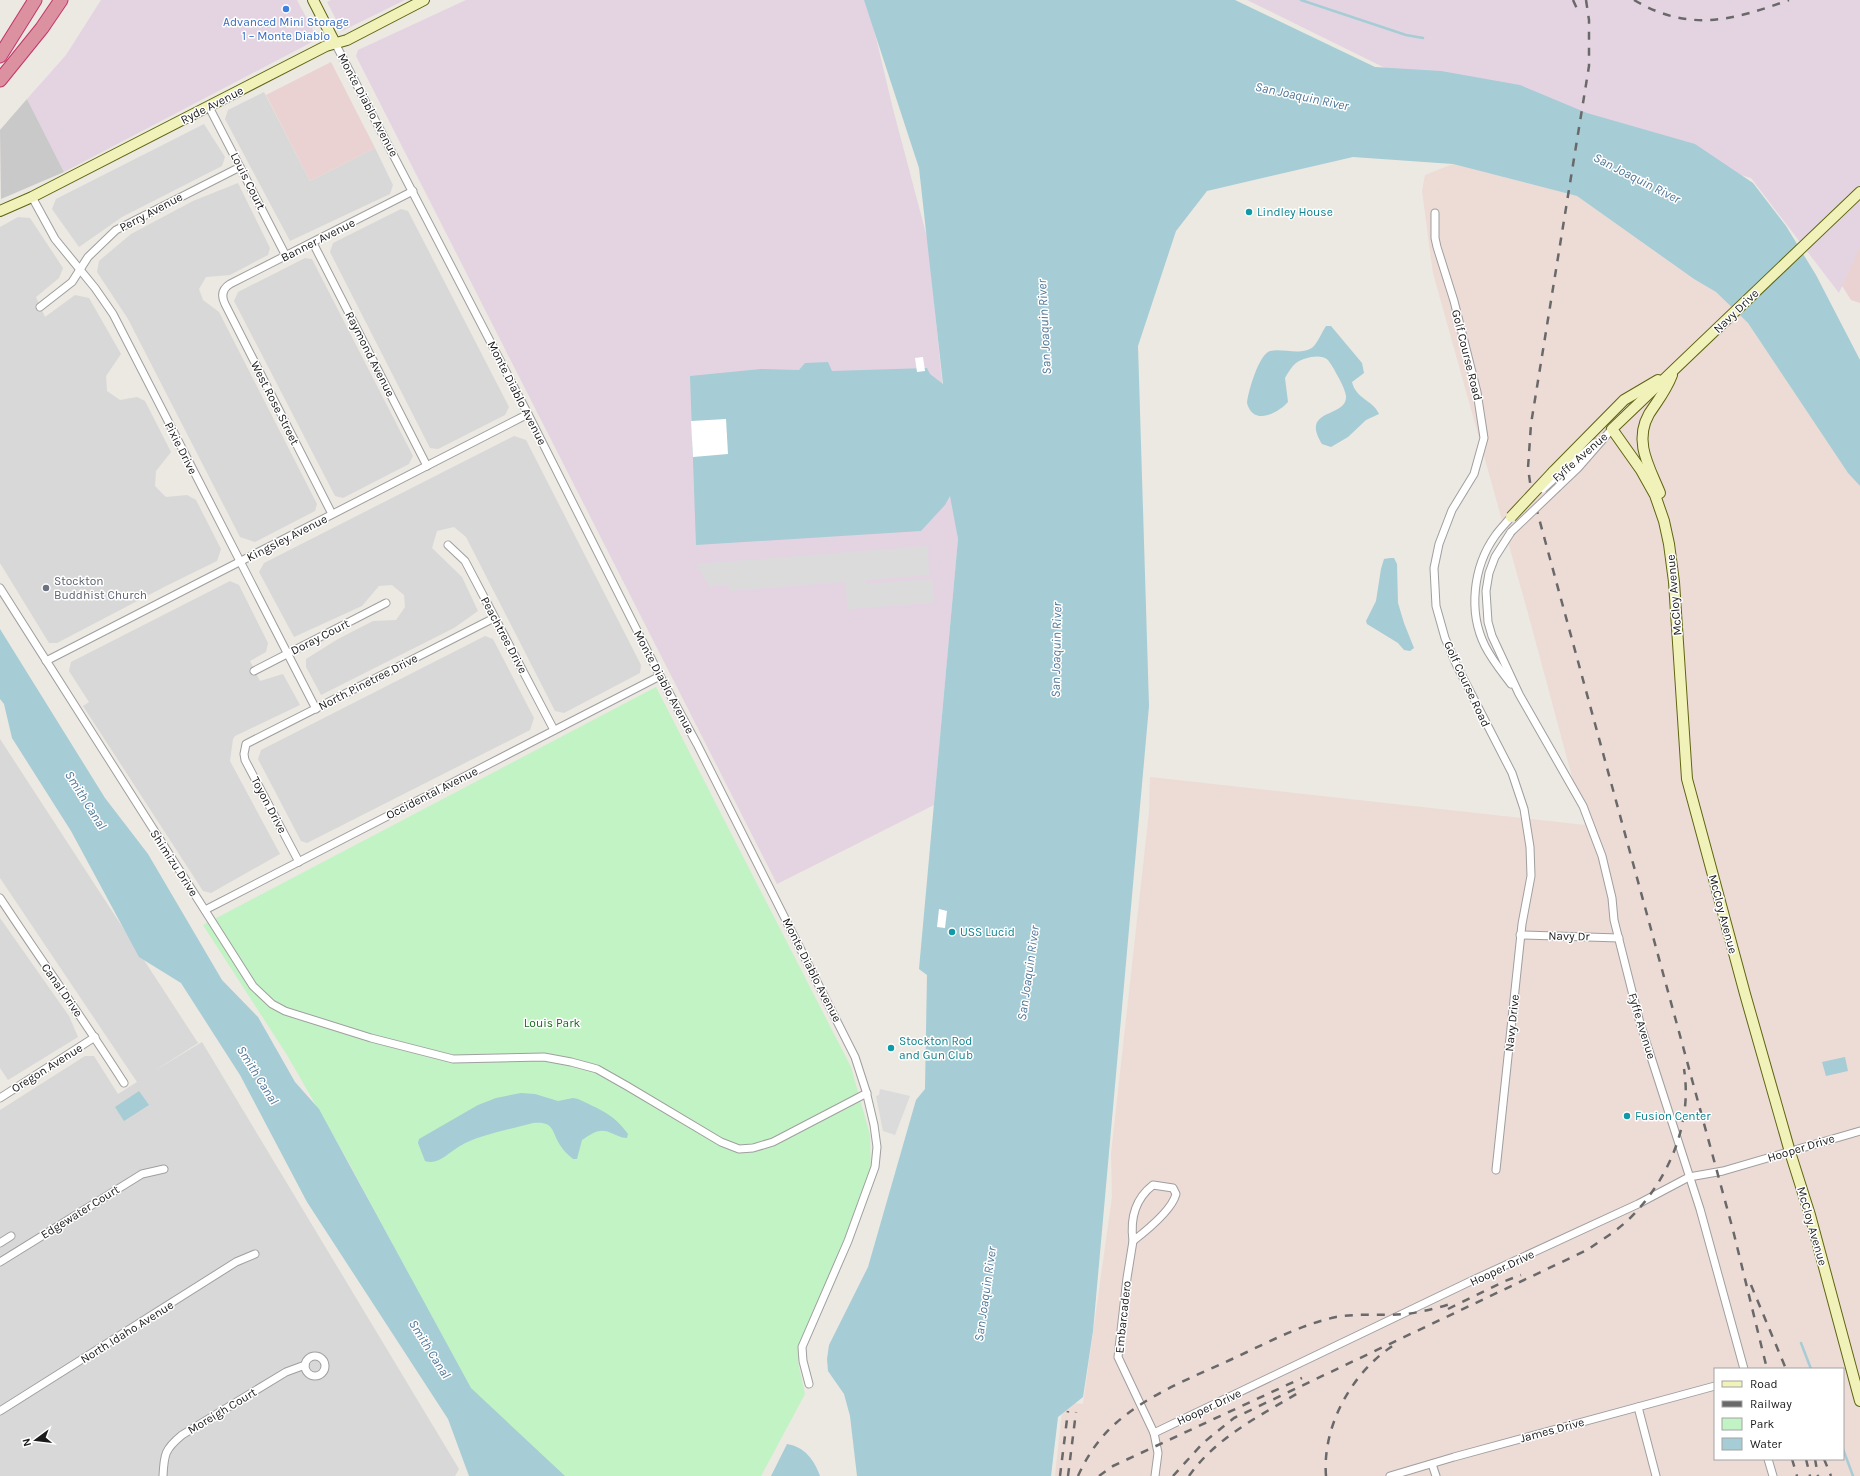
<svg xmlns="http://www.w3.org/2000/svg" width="1860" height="1476" viewBox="0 0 1860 1476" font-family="Karla,sans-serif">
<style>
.residential{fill:#d9d8d8}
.commercial{fill:#ebd2d2}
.industrial{fill:#e4d4e2}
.religious{fill:#c9c9c9}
.military{fill:#eddbd6;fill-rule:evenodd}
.park{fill:#c2f3c4}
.parking{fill:#dbdbdb}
.water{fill:#a6ccd5}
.pier{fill:#fff}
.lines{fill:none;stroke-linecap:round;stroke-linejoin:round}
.stream{stroke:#a6ccd5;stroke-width:2.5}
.street-casing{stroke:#9f9f9f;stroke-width:9}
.secondary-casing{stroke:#5e6510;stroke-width:12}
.highway-casing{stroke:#c3366a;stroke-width:15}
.street{stroke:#fff;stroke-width:7}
.secondary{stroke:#f1f2ba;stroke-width:10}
.highway{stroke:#dc91a1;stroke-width:13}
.rail{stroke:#696969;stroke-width:2.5;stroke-dasharray:8 8;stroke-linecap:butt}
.street-bridge-casing{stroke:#9f9f9f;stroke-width:9;stroke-linecap:butt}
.secondary-bridge-casing{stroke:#5e6510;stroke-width:12;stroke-linecap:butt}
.street-bridge{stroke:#fff;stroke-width:7}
.secondary-bridge{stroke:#f1f2ba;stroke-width:10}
.shop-dot{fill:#3f7fe0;stroke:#fff;stroke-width:1.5}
.culture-dot{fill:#0f9aa8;stroke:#fff;stroke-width:1.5}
.worship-dot{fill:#6b7280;stroke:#fff;stroke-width:1.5}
.labels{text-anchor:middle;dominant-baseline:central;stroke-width:3;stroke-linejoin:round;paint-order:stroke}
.shop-label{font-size:12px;fill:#366cbe;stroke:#fff}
.street-label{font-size:12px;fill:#1b1b1b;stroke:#fff}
.culture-label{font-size:12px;fill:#0d838f;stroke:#fff;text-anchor:start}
.worship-label{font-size:12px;fill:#5b616d;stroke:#fff;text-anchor:start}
.park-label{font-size:12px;fill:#166c1b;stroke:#fff}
.water-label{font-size:13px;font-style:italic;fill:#507799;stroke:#fff}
</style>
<rect width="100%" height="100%" fill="#ece8e2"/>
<g class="residential">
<polygon points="264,92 310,181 375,148 393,185 390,194 290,241 225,119 228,110"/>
<polygon points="204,124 225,157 222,166 122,217 79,247 52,209 56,199"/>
<polygon points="238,183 270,248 268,255 230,275 206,277 199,289 203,300 219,312 317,504 315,511 255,542 240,537 128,319 97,272 99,261 131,234 193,201"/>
<polygon points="401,209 408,211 509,407 505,415 438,449 430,448 330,252 333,243"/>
<polygon points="18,217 30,218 63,268 59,278 36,297 45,317 75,295 89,298 121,354 106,376 107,391 120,400 137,397 145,401 171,452 156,471 155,486 166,497 187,495 196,500 221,549 217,561 166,586 57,643 49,643 0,563 0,227"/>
<polygon points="305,258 312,259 413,456 409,464 343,498 335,496 234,301 238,292"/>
<polygon points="514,436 526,440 641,665 640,673 564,713 555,711 466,537 454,527 437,531 432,548 462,577 478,611 454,628 321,695 306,667 306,659 338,639 373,621 396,620 405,607 404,595 392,585 379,586 362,606 294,637 259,572 264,563"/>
<polygon points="230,581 239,585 268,643 266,652 250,661 260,681 283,674 300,705 235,736 233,739 230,761 280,854 211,893 203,891 83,706 89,702 69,671 71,662"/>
<polygon points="485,636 493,639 534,718 530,730 307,843 301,841 258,759 261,750"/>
<polygon points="0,739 198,1043 151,1073 202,1042 459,1469 455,1476 0,1476 0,1110 85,1056 94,1056 118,1094 137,1082 0,878"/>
<polygon points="0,918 69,1016 78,1037 8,1080 0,1068"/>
</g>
<g class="commercial">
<polygon points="331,62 375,148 310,181 266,95"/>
<polygon points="1860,218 1860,313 1860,303 1851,300 1834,273"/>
</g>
<g class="industrial">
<polygon points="101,0 297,0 314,32 312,42 64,172 27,99 66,55"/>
<polygon points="331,0 405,0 342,31 327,2"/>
<polygon points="466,0 867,0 893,109 928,241 958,539 934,805 777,884 356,56 358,50"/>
<polygon points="1247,0 1860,0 1860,246 1839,293 1751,178 1524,113 1383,67"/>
</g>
<polygon class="religious" points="27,99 64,172 1,199 0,130"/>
<path class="military" d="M 1453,164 L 1577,196 L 1694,279 L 1716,292 L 1748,323 L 1848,473 L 1860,486 L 1860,1476 L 1055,1476 L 1063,1402 L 1083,1404 L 1112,1197 L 1111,1154 L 1149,812 L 1150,777 L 1585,825 L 1529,617 L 1433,273 L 1422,191 L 1425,175 ZM 1715,1369 L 1843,1369 L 1843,1459 L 1715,1459 Z"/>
<polygon class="park" points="656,687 851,1067 870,1135 871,1177 798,1362 805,1394 761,1476 557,1476 473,1395 348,1161 287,1055 203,925"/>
<g class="parking">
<polygon points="928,546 929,575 866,580 867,584 932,579 934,603 848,609 845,582 729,591 729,585 715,585 710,587 696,564"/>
<polygon points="880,1089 910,1096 895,1135 883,1131 876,1096 879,1095"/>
</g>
<g class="water">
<polygon points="864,0 1235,0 1375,67 1441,71 1520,85 1587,113 1695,144 1753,183 1786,226 1816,275 1860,360 1860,486 1848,473 1748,323 1716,292 1694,279 1577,196 1453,164 1353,157 1207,191 1176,231 1138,346 1149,706 1093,1331 1083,1397 1058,1417 1051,1476 857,1476 850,1416 844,1394 828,1371 827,1359 829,1345 868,1267 916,1100 925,1089 927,975 919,969 958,539 950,496 945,505 921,531 696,545 690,376 761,369 799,370 805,363 828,362 832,371 927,368 930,374 943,384 919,168"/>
<path d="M 1326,326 L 1331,326 L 1362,363 L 1364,373 L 1352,382 C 1356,399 1373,400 1379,414 L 1366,420 L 1348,437 L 1331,447 L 1322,444 C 1299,408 1348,418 1346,396 C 1345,389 1340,380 1336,373 C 1334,369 1331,364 1328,360 C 1320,353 1303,358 1296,363 C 1291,367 1288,373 1285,378 L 1288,402 C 1277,414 1253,426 1247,403 C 1248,392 1259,354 1270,351 C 1283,348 1301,356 1313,347 C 1318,342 1322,332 1326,326 Z"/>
<polygon points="1390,558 1394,558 1397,564 1398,603 1404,623 1414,648 1410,651 1404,650 1398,643 1367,624 1366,621 1376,601 1381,569 1384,559"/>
<polygon points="0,629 105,798 148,854 222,980 258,1017 295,1082 319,1109 471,1388 565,1476 469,1476 448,1419 307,1202 240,1075 181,983 139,957 71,831 12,738 4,704 0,699"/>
<polygon points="1845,1057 1848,1071 1826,1076 1822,1062"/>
<polygon points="139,1091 149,1105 124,1121 115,1107"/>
<path d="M 521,1093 L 535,1094 L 558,1101 L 573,1098 L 578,1099 C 599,1109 614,1114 628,1134 L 627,1138 C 621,1138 617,1135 611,1133 C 600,1127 591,1134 582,1140 L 577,1159 L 573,1159 C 568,1155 563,1150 560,1145 C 551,1130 554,1121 533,1123 C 512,1129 478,1135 460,1146 C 449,1152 438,1166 425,1161 L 418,1143 L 419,1139 L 478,1105 L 496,1098 Z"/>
<path d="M 787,1444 C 805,1447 814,1460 820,1476 L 771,1476 Z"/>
</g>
<g class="pier">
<polygon points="923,357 925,371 917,372 915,358"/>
<polygon points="726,419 728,454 693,457 691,421"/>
<polygon points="939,909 947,911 945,928 937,927"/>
</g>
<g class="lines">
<g class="stream">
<polyline points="1301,0 1406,35 1423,38"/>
<polyline points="1801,1343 1811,1369"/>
<polyline points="1843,1449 1853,1476"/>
</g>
<defs>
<g id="street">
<polyline points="335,43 528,414 660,676 697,744 855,1057 866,1091 874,1125 877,1147 875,1167 848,1241 802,1347 803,1361 809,1384"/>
<polyline points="209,107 286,256"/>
<polyline points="32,197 55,239 95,288 113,314 316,709"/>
<polyline points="1435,213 1435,238 1437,247 1454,301 1477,392 1484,438 1474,474 1452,510 1439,544 1434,568 1436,606 1445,638 1457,666 1512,773 1524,809 1530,847 1531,876 1522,924 1496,1170"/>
<polyline points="313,243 427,466"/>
<polyline points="40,307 72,282 88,257 116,230 240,167"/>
<polyline points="1555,478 1595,443"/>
<polyline points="1558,487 1578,468 1612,429"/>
<path d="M 332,514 L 225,304 C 221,296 222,289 230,284 L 413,191"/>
<polyline points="1511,532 1495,557 1489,573 1486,591 1488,622 1492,636 1519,694 1583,806 1602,856 1612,898 1614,920 1640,1023 1700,1209 1744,1369"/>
<polyline points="448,545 465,561 554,730"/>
<polyline points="0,588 253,986 272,1004 285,1011 371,1038 453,1059 544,1057 571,1062 597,1069 627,1086 721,1142 739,1149 753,1148 773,1142 867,1093"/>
<polyline points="46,661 528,414"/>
<polyline points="254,671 386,603"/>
<path d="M 1511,684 C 1502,672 1492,660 1485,646 C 1468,612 1473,567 1495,536 C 1500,529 1506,523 1511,517"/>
<polyline points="299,862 245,760 244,754 246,744 494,618"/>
<path d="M 0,898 C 41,960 84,1020 124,1083"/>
<polyline points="205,910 660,676"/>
<polyline points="1520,935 1619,938"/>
<polyline points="0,1098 95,1037"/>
<path d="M 1153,1185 L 1173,1188 L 1176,1194 C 1172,1210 1146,1231 1133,1241 C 1130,1219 1135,1199 1153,1185 Z"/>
<polyline points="1133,1241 1127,1278 1118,1357 1154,1433 1158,1453 1155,1476"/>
<polyline points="0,1243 11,1236"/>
<polyline points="0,1262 142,1174 164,1169"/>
<circle cx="315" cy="1366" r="10"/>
<polyline points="1638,1407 1656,1476"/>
<polyline points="0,1411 236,1262 255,1254"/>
<polyline points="1154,1433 1471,1281 1638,1204 1689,1177 1723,1171 1860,1131"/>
<polyline points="1768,1459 1773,1476"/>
<polyline points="1432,1464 1436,1476"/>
<path d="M 163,1476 C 164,1454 165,1449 182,1435 L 286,1372 L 305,1365"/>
<polyline points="1390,1476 1454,1457 1715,1386"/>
</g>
<g id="secondary">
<polyline points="313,0 335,43"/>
<polyline points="1860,192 1612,429 1641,470 1655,495 1664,521 1669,544 1674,582 1687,779 1745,994 1790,1152 1810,1215 1860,1401"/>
<polyline points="0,211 32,197 326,46 347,40 424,0"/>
<polyline points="1553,472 1624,400 1658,380"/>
<path d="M 1660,493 C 1650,468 1633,442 1649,414 C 1658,400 1666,391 1672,375"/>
</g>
<g id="highway">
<polyline points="0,56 35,0"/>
<polyline points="0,80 42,28 61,0"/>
</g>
</defs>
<use href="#street" class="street-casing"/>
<use href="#secondary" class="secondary-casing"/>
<use href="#highway" class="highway-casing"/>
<use href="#street" class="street"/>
<use href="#secondary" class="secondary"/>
<use href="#highway" class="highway"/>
<g class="rail">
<polyline points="1573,0 1578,11"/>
<polyline points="1586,0 1589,20 1589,66 1531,424 1528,468 1531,489 1733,1230 1767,1369"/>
<path d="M 1634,0 C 1690,33 1733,20 1789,0"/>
<polyline points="1751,1285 1786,1369"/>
<polyline points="1448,1309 1505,1281 1521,1275"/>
<polyline points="1792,1459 1797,1476"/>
<polyline points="1806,1459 1810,1476"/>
<polyline points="1815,1459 1818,1476"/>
<polyline points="1824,1459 1831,1476"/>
<polyline points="1060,1476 1068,1411"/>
<polyline points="1068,1476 1076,1412"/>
<path d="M 1078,1476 C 1087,1456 1099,1438 1116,1423 C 1149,1394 1191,1378 1230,1360 C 1265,1344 1299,1325 1336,1317 C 1359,1313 1383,1316 1406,1314 C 1422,1312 1438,1308 1453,1303"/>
<polyline points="1099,1476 1113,1466 1302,1378"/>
<path d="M 1173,1476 L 1203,1443 L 1234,1418 L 1587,1250 C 1600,1241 1615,1232 1627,1221 C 1667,1183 1693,1125 1684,1069"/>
<path d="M 1189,1476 C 1217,1436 1262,1415 1303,1390"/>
<path d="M 1326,1476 C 1322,1426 1352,1372 1394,1345"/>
</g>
<defs>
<g id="street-bridge">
<polyline points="1543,489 1555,478"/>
<polyline points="1511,532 1558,487"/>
</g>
<polyline id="secondary-bridge" points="1511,517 1553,472"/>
</defs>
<use href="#street-bridge" class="street-bridge-casing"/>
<use href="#secondary-bridge" class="secondary-bridge-casing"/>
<use href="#street-bridge" class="street-bridge"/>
<use href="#secondary-bridge" class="secondary-bridge"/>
</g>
<circle class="shop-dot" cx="286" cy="9" r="4"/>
<g class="culture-dot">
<circle cx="1249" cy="212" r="4"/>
<circle cx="952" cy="932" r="4"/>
<circle cx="891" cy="1048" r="4"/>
<circle cx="1627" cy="1116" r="4"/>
</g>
<circle class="worship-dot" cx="46" cy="588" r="4"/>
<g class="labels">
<g class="shop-label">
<text x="286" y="22">Advanced Mini Storage<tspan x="286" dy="14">1 – Monte Diablo</tspan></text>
</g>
<g class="street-label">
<text transform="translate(212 105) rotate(-27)">Ryde Avenue</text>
<text transform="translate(368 105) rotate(62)">Monte Diablo Avenue</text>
<text transform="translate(248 181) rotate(63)">Louis Court</text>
<text transform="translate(151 212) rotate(-28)">Perry Avenue</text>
<text transform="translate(318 240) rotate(-27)">Banner Avenue</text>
<text transform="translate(1736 311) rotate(-44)">Navy Drive</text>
<text transform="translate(370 354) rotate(63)">Raymond Avenue</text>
<text transform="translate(1467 355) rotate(76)">Golf Course Road</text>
<text transform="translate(517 393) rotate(63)">Monte Diablo Avenue</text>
<text transform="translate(275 403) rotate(63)">West Rose Street</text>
<text transform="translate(181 448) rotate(63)">Pixie Drive</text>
<text transform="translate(1580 457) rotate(-41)">Fyffe Avenue</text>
<text transform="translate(287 538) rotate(-27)">Kingsley Avenue</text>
<text transform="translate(1674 595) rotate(-95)">McCloy Avenue</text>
<text transform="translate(504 635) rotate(62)">Peachtree Drive</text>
<text transform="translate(320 637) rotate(-27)">Doray Court</text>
<text transform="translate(368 682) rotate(-27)">North Pinetree Drive</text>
<text transform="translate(664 682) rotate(62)">Monte Diablo Avenue</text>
<text transform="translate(1467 684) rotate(65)">Golf Course Road</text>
<text transform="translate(432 793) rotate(-27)">Occidental Avenue</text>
<text transform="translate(269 805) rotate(62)">Toyon Drive</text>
<text transform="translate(174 863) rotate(57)">Shimizu Drive</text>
<text transform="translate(1723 914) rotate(75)">McCloy Avenue</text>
<text transform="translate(1569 936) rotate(1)">Navy Dr</text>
<text transform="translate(812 970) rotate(63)">Monte Diablo Avenue</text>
<text transform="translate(62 990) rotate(55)">Canal Drive</text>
<text transform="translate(1512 1023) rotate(-84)">Navy Drive</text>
<text transform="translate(1642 1026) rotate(73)">Fyffe Avenue</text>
<text transform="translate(47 1068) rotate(-32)">Oregon Avenue</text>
<text transform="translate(1801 1148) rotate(-17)">Hooper Drive</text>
<text transform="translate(80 1212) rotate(-32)">Edgewater Court</text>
<text transform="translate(1812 1226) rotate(74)">McCloy Avenue</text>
<text transform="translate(1502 1268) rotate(-25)">Hooper Drive</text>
<text transform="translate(1123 1317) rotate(-84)">Embarcadero</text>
<text transform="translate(127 1332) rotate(-32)">North Idaho Avenue</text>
<text transform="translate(1209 1407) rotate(-25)">Hooper Drive</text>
<text transform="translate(222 1411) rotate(-31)">Moreigh Court</text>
<text transform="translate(1552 1430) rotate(-15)">James Drive</text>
</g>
<g class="culture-label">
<text x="1257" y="212">Lindley House</text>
<text x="960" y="932">USS Lucid</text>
<text x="899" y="1041">Stockton Rod<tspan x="899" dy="14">and Gun Club</tspan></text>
<text x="1635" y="1116">Fusion Center</text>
</g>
<g class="worship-label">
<text x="54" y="581">Stockton<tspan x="54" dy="14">Buddhist Church</tspan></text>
</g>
<g class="park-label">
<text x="552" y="1023">Louis Park</text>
</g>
<g class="water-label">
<text transform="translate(1302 96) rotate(12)">San Joaquin River</text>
<text transform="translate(1637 178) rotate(27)">San Joaquin River</text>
<text transform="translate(1044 327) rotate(-93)">San Joaquin River</text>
<text transform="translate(1056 650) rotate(-89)">San Joaquin River</text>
<text transform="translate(86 800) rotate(58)">Smith Canal</text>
<text transform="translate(1028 973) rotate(-82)">San Joaquin River</text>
<text transform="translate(258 1075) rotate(58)">Smith Canal</text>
<text transform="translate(985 1294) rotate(-82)">San Joaquin River</text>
<text transform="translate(430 1349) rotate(58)">Smith Canal</text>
</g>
</g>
<rect x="1714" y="1368" width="130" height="92" fill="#ffffff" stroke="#a4a4a4"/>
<rect x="1722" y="1381" width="20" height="6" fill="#f1f2ba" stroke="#a4a4a4"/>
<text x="1750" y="1388" font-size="12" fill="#1b1b1b">Road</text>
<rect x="1722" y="1401" width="20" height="6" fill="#696969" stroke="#a4a4a4"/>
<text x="1750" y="1408" font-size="12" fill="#1b1b1b">Railway</text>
<rect x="1722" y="1418" width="20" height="12" fill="#c2f3c4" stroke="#a4a4a4"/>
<text x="1750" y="1428" font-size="12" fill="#1b1b1b">Park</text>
<rect x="1722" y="1438" width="20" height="12" fill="#a6ccd5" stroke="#a4a4a4"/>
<text x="1750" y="1448" font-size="12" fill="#1b1b1b">Water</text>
<g transform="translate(36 1440) rotate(255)" stroke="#ffffff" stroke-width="3" paint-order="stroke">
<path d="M0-3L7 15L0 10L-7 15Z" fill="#1b1b1b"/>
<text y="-6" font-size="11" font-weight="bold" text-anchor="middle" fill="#1b1b1b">N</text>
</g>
</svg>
